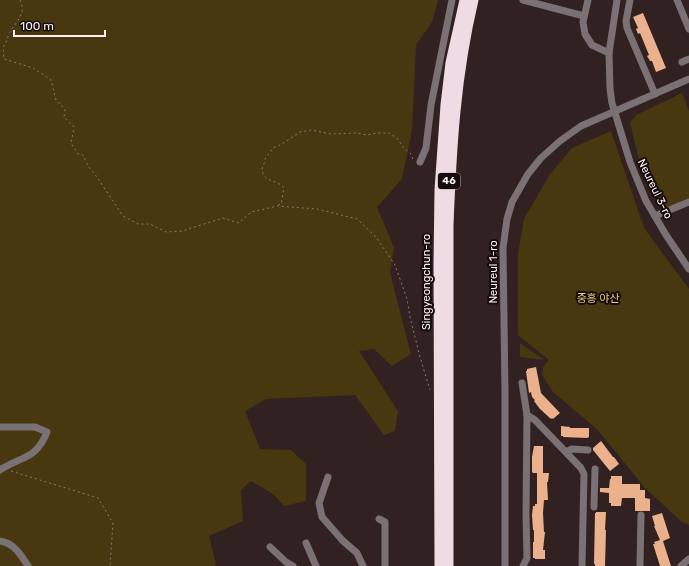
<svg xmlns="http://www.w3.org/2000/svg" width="689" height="566" viewBox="0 0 689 566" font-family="Rubik,'Noto Sans KR',sans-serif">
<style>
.green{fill:#48380f}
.building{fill:#eab18c}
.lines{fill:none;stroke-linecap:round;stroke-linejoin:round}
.path{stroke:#877979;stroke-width:1;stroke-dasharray:2 3;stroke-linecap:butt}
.minor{stroke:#797174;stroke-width:7}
.highway{stroke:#efdbe4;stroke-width:11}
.labels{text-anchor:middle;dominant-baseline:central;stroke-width:4;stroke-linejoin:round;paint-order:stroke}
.shield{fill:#140d0c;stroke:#b6adac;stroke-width:1}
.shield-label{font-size:10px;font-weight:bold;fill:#fcf1f0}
.street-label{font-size:11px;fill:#fcf1f0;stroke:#140d0c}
.park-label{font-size:11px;fill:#f1cc76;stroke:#140d0c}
</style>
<rect width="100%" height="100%" fill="#312121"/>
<g class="green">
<polygon points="0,0 438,0 432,22 416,45 412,130 402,179 377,207 394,248 390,273 411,354 392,366 374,349 359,351 398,411 395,431 384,435 355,395 266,399 245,411 260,449 291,450 306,464 306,501 284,506 273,494 251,481 241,490 243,521 209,536 216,566 0,566"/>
<polygon points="682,93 689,111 689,204 666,215 652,189 639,159 630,123 636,115"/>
<polygon points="611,131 644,228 689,289 689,525 682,522 645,488 598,430 553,392 542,375 543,367 549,360 518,335 518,254 524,219 550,174 572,148"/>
<polygon points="520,343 544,360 520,357"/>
</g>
<g class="building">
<polygon points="643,13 666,68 656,72 652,61 650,61 647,56 649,55 640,33 638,34 636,29 638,28 633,17"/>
<polygon points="536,367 541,393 560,413 553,419 552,418 551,419 540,409 534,401 535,400 532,397 531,392 529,393 526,371 527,371 527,369"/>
<polygon points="561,426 570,427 570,428 589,428 589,437 587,438 563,437 563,436 561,436"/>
<polygon points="601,441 613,457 614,457 619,464 610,471 593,450 593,448"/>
<polygon points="534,446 543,446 543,473 549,473 548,482 547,482 548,500 544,500 543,513 544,532 545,532 543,550 545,550 545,559 535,559 535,558 533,558 533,542 534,542 534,530 533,530 532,515 533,506 535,506 535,504 537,504 537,473 533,473 532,472 532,457"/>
<polygon points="611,476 622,476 622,484 640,484 640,490 645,490 645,498 650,499 650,511 635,511 635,498 622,498 621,506 611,506 611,503 609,503 609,493 600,492 600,488 609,488 610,479 611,479"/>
<polygon points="596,512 606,512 605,530 606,530 605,566 595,566 595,564 594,564 595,513 596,513"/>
<polygon points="662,513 670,538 663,541 671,566 660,566 653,544 655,544 654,542 660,540 654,526 655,526 652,516"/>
</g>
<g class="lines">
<g class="path">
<path d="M 20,0 C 27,13 16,22 10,32 C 7,38 7,42 3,47 L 4,59 L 33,68 L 51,80 L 56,100 L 65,109 L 64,117 L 74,127 L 71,143 L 78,154 L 83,155 L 88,166 L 97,177 L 123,216 L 138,224 L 150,224 L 166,232 L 182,231 L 223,218 L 239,223 L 251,212 L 278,206 L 317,209 L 357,219 L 376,237 L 395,265 L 407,299 L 410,317 L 420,357 L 430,390"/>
<path d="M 278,205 L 281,204 L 284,188 C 277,179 263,183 262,169 L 264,164 L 265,159 L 273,148 L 282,144 L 300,132 L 311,130 L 331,134 L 356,133 L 367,135 L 377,133 L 389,133 L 398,139 L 402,146 L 411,154 L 414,162"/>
<polyline points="11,471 98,498 113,523 110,566"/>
</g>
<g class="minor">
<polyline points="523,0 584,16"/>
<polyline points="588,0 583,22 585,34 592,45 609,53"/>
<polyline points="617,0 609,53 610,89 612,103 630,162 646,201 666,235 689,269"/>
<polyline points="630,0 626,21 627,28 655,94"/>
<polyline points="677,0 689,29"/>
<polyline points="682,62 689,59"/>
<polyline points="420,162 426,148 431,105 452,0"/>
<polyline points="655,216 689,202"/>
<polyline points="522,383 527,415 526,514 527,558 523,566"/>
<polyline points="527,415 535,420 581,468 584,474 582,566"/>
<path d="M 0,427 L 35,427 L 47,432 C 36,460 21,456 0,470"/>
<polyline points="566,452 572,449 588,450"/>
<polyline points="328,477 319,503 322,517 343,541 357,553 363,566"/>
<polyline points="594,507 595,469"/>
<polyline points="379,519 385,522 385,566"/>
<path d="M 0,541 C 14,543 21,555 28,566"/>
<polyline points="306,543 316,566"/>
<polyline points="270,547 286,562 293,566"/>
<polyline points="505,566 505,392 503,248 507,219 512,202 528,174 541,158 560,141 581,126 689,79"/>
<polyline points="640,566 641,515"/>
<polyline points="681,566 689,559"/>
</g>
<g class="highway">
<path d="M 448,565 L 448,225 C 451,149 455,75 473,0"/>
<polyline points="440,566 439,265 440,190 446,105 451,63 465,0"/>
</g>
</g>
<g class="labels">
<rect class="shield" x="438" y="173" width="22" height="16" rx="3"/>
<g class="shield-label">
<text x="449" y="181">46</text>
</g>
<g class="street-label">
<text transform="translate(655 189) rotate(64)">Neureul 3-ro</text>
<text transform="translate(493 272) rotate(-90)">Neureul 1-ro</text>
<text transform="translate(426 282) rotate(-90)">Singyeongchun-ro</text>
</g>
<g class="park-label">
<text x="598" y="298">중흥 야산</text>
</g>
</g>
<path d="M14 30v6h91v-6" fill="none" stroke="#fcf1f0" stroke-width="2"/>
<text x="20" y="30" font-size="12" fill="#fcf1f0" stroke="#140d0c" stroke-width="3" paint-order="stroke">100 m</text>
</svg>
